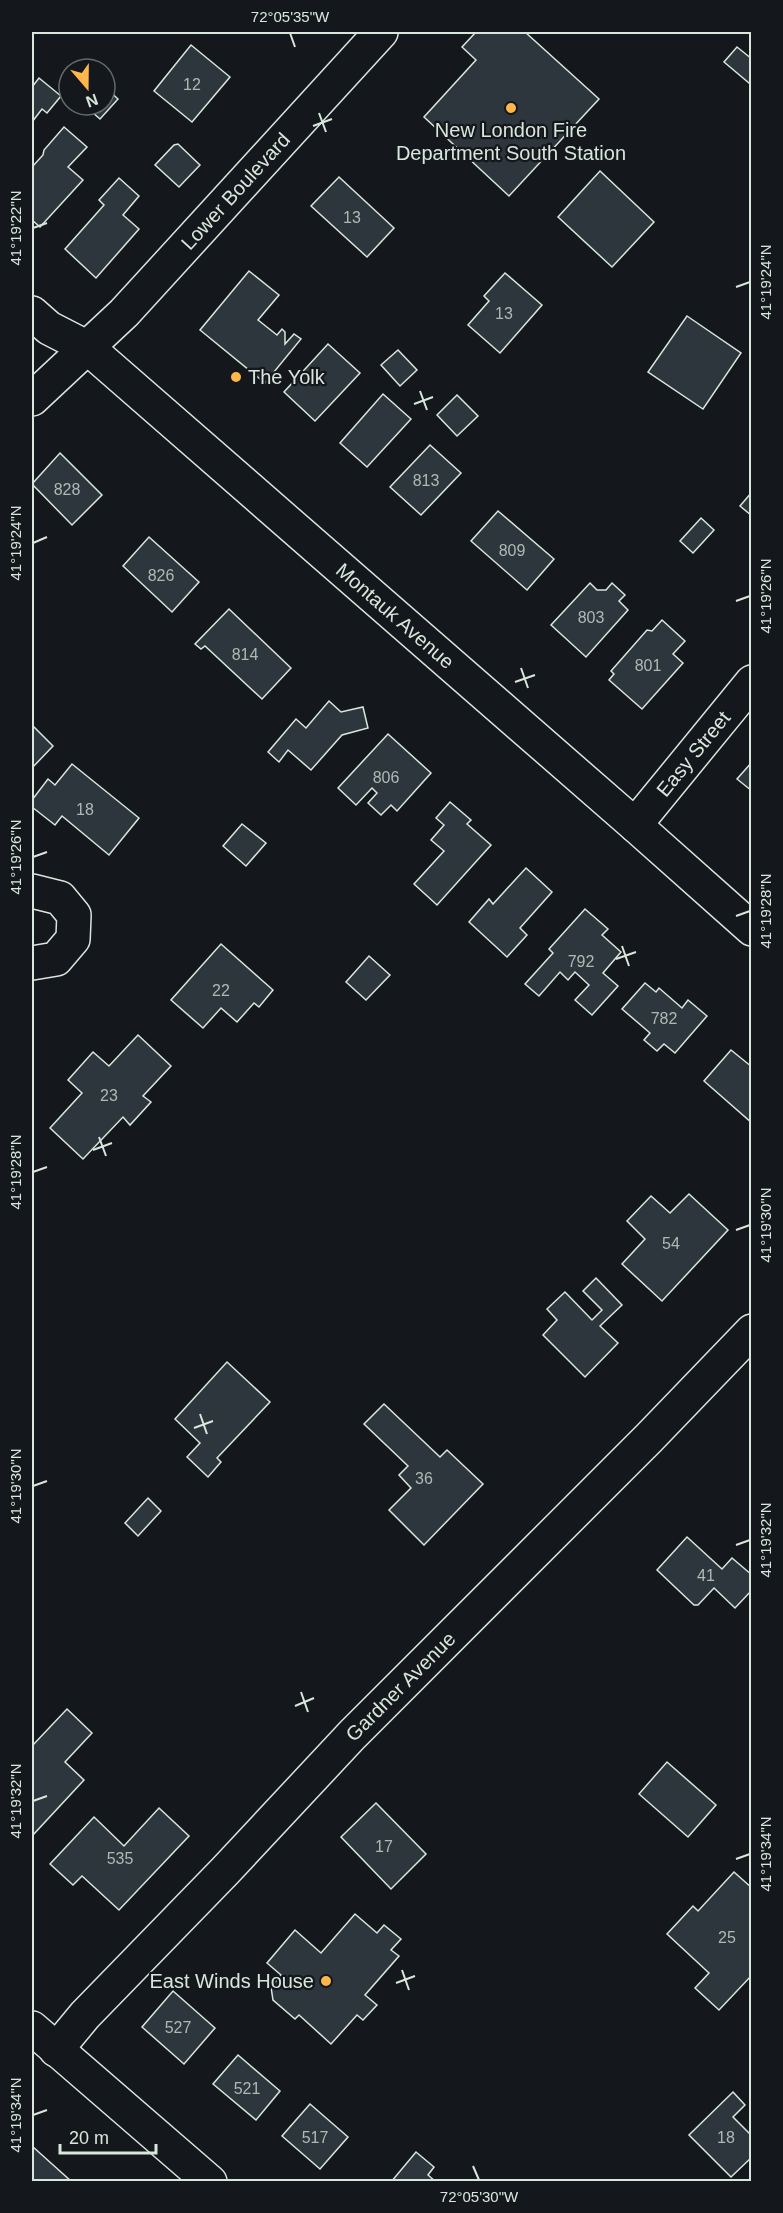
<svg xmlns="http://www.w3.org/2000/svg" width="783" height="2213" viewBox="0 0 783 2213" font-family="Arial,sans-serif">
<style>
.building{fill:#2c363c;stroke:#d8e6dc;stroke-width:1.5}
.lines{fill:none;stroke-linecap:round;stroke-linejoin:round}
.minor-casing{stroke:#d8e6dc;stroke-width:36}
.minor{stroke:#14181c;stroke-width:33}
.ticks{fill:none;stroke:#d8e6dc;stroke-width:2}
.poi-dot{fill:#ffb74d;stroke:#14181c;stroke-width:2}
.labels{text-anchor:middle;dominant-baseline:central;stroke-width:4.5;stroke-linejoin:round;paint-order:stroke}
.number-label{font-size:16px;fill:#adbab4}
.poi-label{font-size:20px;fill:#d8e6dc;stroke:#14181c}
.street-label{font-size:20px;fill:#d8e6dc;stroke:#14181c}
.neatline{fill:none;stroke:#d8e6dc;stroke-width:2}
.ticks-label{font-size:15px;text-anchor:middle;fill:#d8e6dc}
</style>
<rect width="100%" height="100%" fill="#14181c"/>
<g class="building">
<polygon points="476,32 525,32 599,99 509,196 424,117 476,60 462,47"/>
<polygon points="191,45 230,77 192,122 154,91"/>
<polygon points="737,47 752,59 752,80 749,83 724,62"/>
<polygon points="39,78 61,96 47,113 42,109 32,122 32,87"/>
<polygon points="105,87 118,99 100,119 84,105 105,105"/>
<polygon points="64,127 87,147 68,167 83,180 40,227 32,220 32,167 43,155 44,150"/>
<polygon points="178,144 200,165 179,187 155,165 174,145"/>
<polygon points="600,171 654,222 612,267 558,217"/>
<polygon points="339,177 394,228 367,257 311,206"/>
<polygon points="119,178 139,196 123,215 139,229 96,278 65,249 104,205 99,200"/>
<polygon points="249,271 279,295 258,320 277,335 282,329 285,332 285,344 294,334 301,339 265,383 200,330"/>
<polygon points="505,273 542,305 500,353 468,325 489,301 484,296"/>
<polygon points="687,316 741,353 703,409 648,372"/>
<polygon points="328,344 360,373 315,421 284,392"/>
<polygon points="398,350 417,370 400,386 381,365"/>
<polygon points="383,394 411,419 367,467 340,443"/>
<polygon points="457,395 478,416 457,436 437,415"/>
<polygon points="430,445 461,473 421,515 390,487"/>
<polygon points="60,453 102,495 72,525 32,484"/>
<polygon points="752,492 752,516 740,506"/>
<polygon points="498,511 554,559 527,590 471,541"/>
<polygon points="701,518 714,530 693,553 680,541"/>
<polygon points="149,537 199,582 172,612 123,566"/>
<polygon points="590,583 597,590 606,590 612,583 625,595 619,601 628,610 586,657 551,625"/>
<polygon points="229,609 291,668 262,699 205,646 201,649 195,644"/>
<polygon points="662,620 685,641 673,654 683,663 642,709 609,680 614,674 611,671 647,630 652,631"/>
<polygon points="329,701 341,712 363,707 368,728 342,735 311,770 288,750 279,762 268,752 296,719 306,728"/>
<polygon points="32,725 53,746 32,768"/>
<polygon points="388,734 431,773 397,811 391,805 381,815 368,803 377,793 372,788 356,805 338,788"/>
<polygon points="752,762 752,791 737,779"/>
<polygon points="72,764 139,818 109,855 62,816 55,825 32,807 32,800 48,779 55,785"/>
<polygon points="450,802 471,820 467,824 491,845 437,905 414,884 444,851 431,840 444,825 436,818"/>
<polygon points="242,824 266,843 246,866 223,846"/>
<polygon points="526,868 552,892 520,928 527,935 507,957 469,922 489,899 493,904"/>
<polygon points="585,909 608,929 602,935 621,952 603,973 618,986 592,1015 575,1000 589,985 575,972 568,980 560,972 539,996 525,984 553,953 549,949"/>
<polygon points="221,944 273,990 259,1007 254,1003 237,1022 221,1008 203,1028 171,1000"/>
<polygon points="369,956 390,975 366,1000 346,982"/>
<polygon points="645,983 656,992 659,988 682,1008 688,1000 707,1016 675,1053 664,1044 657,1051 644,1040 650,1033 622,1009"/>
<polygon points="138,1035 171,1066 143,1096 151,1102 130,1125 123,1117 83,1159 50,1128 82,1093 68,1080 93,1052 109,1066"/>
<polygon points="731,1050 752,1067 752,1123 704,1081"/>
<polygon points="689,1194 728,1230 662,1301 622,1264 645,1239 627,1221 651,1196 670,1213"/>
<polygon points="596,1278 622,1305 600,1326 618,1343 585,1377 543,1335 557,1320 547,1309 565,1292 592,1320 602,1310 583,1291"/>
<polygon points="227,1362 270,1402 217,1458 221,1462 208,1477 187,1457 200,1443 175,1419"/>
<polygon points="384,1404 440,1457 447,1450 483,1484 424,1545 389,1510 411,1488 399,1475 408,1466 364,1424"/>
<polygon points="148,1498 161,1511 138,1536 125,1523"/>
<polygon points="687,1537 722,1569 732,1558 752,1575 752,1590 735,1608 714,1588 698,1605 694,1605 657,1570"/>
<polygon points="67,1709 92,1733 65,1762 84,1780 32,1836 32,1746"/>
<polygon points="667,1762 716,1805 688,1837 639,1794"/>
<polygon points="376,1803 426,1854 391,1889 341,1837"/>
<polygon points="159,1808 189,1836 119,1910 82,1876 73,1885 50,1864 94,1817 124,1846"/>
<polygon points="734,1872 752,1888 752,1975 719,2010 695,1988 709,1973 667,1934 693,1906 698,1911"/>
<polygon points="355,1914 377,1933 384,1925 401,1939 391,1950 399,1956 365,1995 377,2005 363,2020 357,2015 331,2044 299,2015 295,2019 273,2000 271,1987 281,1975 267,1963 295,1930 321,1953"/>
<polygon points="173,1991 215,2028 184,2064 142,2027"/>
<polygon points="238,2055 280,2091 256,2120 213,2084"/>
<polygon points="733,2092 745,2105 733,2117 752,2136 752,2157 731,2177 689,2135"/>
<polygon points="310,2104 348,2137 320,2169 282,2136"/>
<polygon points="32,2146 72,2182 32,2182"/>
<polygon points="416,2152 434,2167 428,2175 436,2182 391,2182"/>
</g>
<g class="lines">
<defs>
<g id="minor">
<path id="s1" d="M 32,313 L 49,328 L 88,348 L 635,825 L 752,929"/>
<path id="s2" d="M 32,399 L 124,313 L 381,32"/>
<path id="s3" d="M 635,825 L 752,682"/>
<polyline points="32,891 60,898 74,915 73,939 56,959 32,963"/>
<polyline points="32,2028 210,2182"/>
<path id="s4" d="M 56,2050 L 85,2015 L 225,1871 L 352,1735 L 649,1438 L 752,1331"/>
</g>
</defs>
<use href="#minor" class="minor-casing"/>
<use href="#minor" class="minor"/>
</g>
<path class="ticks" d="M 290,33 L 295,47M 319,113 L 326,132M 313,126 L 332,119M 33,228 L 47,223M 736,287 L 750,282M 420,391 L 427,410M 414,404 L 433,397M 33,543 L 47,537M 736,601 L 750,596M 521,668 L 528,688M 515,682 L 535,675M 33,857 L 47,852M 736,916 L 750,911M 622,946 L 629,966M 616,959 L 636,952M 99,1137 L 106,1156M 93,1150 L 112,1143M 33,1172 L 47,1167M 736,1230 L 750,1225M 200,1414 L 207,1434M 194,1428 L 213,1421M 33,1486 L 47,1481M 736,1545 L 750,1540M 301,1692 L 308,1712M 295,1706 L 314,1698M 33,1801 L 47,1796M 736,1859 L 750,1854M 402,1970 L 409,1990M 396,1983 L 415,1976M 33,2115 L 47,2110M 473,2166 L 479,2180"/>
<g class="poi-dot">
<circle cx="511" cy="108" r="6"/>
<circle cx="236" cy="377" r="6"/>
<circle cx="326" cy="1981" r="6"/>
</g>
<g class="labels">
<g class="number-label">
<text x="192" y="84">12</text>
<text x="352" y="217">13</text>
<text x="504" y="313">13</text>
<text x="426" y="480">813</text>
<text x="67" y="489">828</text>
<text x="512" y="550">809</text>
<text x="161" y="575">826</text>
<text x="591" y="617">803</text>
<text x="245" y="654">814</text>
<text x="648" y="665">801</text>
<text x="386" y="777">806</text>
<text x="85" y="809">18</text>
<text x="581" y="961">792</text>
<text x="221" y="990">22</text>
<text x="664" y="1018">782</text>
<text x="109" y="1095">23</text>
<text x="671" y="1243">54</text>
<text x="424" y="1478">36</text>
<text x="706" y="1575">41</text>
<text x="384" y="1846">17</text>
<text x="120" y="1858">535</text>
<text x="727" y="1937">25</text>
<text x="178" y="2027">527</text>
<text x="247" y="2088">521</text>
<text x="315" y="2137">517</text>
<text x="726" y="2137">18</text>
</g>
<g class="poi-label">
<text x="511" y="130">New London Fire<tspan x="511" dy="23">Department South Station</tspan></text>
<text x="248" y="377" text-anchor="start">The Yolk</text>
<text x="314" y="1981" text-anchor="end">East Winds House</text>
</g>
<g class="street-label">
<text stroke="none"><textPath href="#s2" startOffset="291">Lower Boulevard</textPath></text>
<text stroke="none"><textPath href="#s1" startOffset="474">Montauk Avenue</textPath></text>
<text stroke="none"><textPath href="#s3" startOffset="92">Easy Street</textPath></text>
<text stroke="none"><textPath href="#s4" startOffset="501">Gardner Avenue</textPath></text>
</g>
</g>
<rect width="783" height="2213" fill="none" stroke="#14181c" stroke-width="66"/>
<g transform="translate(87 87) rotate(160)"><circle r="28" fill="#14181c" stroke="#626a69" stroke-width="1.5"/>
<path d="M0-4.5L10 22L0 15L-10 22Z" fill="#ffb74d"/>
<text y="-9" font-size="16" font-weight="bold" text-anchor="middle" fill="#d8e6dc">N</text>
</g>
<path d="M60 2144v9h96v-9" fill="none" stroke="#d8e6dc" stroke-width="3"/>
<text x="69" y="2144" font-size="18" fill="#d8e6dc" stroke="#14181c" stroke-width="4.5" paint-order="stroke">20 m</text>
<rect x="33" y="33" width="717" height="2147" class="neatline"/>
<g class="ticks-label">
<text x="290" y="22">72°05'35"W</text>
<text transform="translate(16 228) rotate(-90)" y="5">41°19'22"N</text>
<text transform="translate(766 282) rotate(-90)" y="5">41°19'24"N</text>
<text transform="translate(16 543) rotate(-90)" y="5">41°19'24"N</text>
<text transform="translate(766 596) rotate(-90)" y="5">41°19'26"N</text>
<text transform="translate(16 857) rotate(-90)" y="5">41°19'26"N</text>
<text transform="translate(766 911) rotate(-90)" y="5">41°19'28"N</text>
<text transform="translate(16 1172) rotate(-90)" y="5">41°19'28"N</text>
<text transform="translate(766 1225) rotate(-90)" y="5">41°19'30"N</text>
<text transform="translate(16 1486) rotate(-90)" y="5">41°19'30"N</text>
<text transform="translate(766 1540) rotate(-90)" y="5">41°19'32"N</text>
<text transform="translate(16 1801) rotate(-90)" y="5">41°19'32"N</text>
<text transform="translate(766 1854) rotate(-90)" y="5">41°19'34"N</text>
<text transform="translate(16 2115) rotate(-90)" y="5">41°19'34"N</text>
<text x="479" y="2202">72°05'30"W</text>
</g>
</svg>
